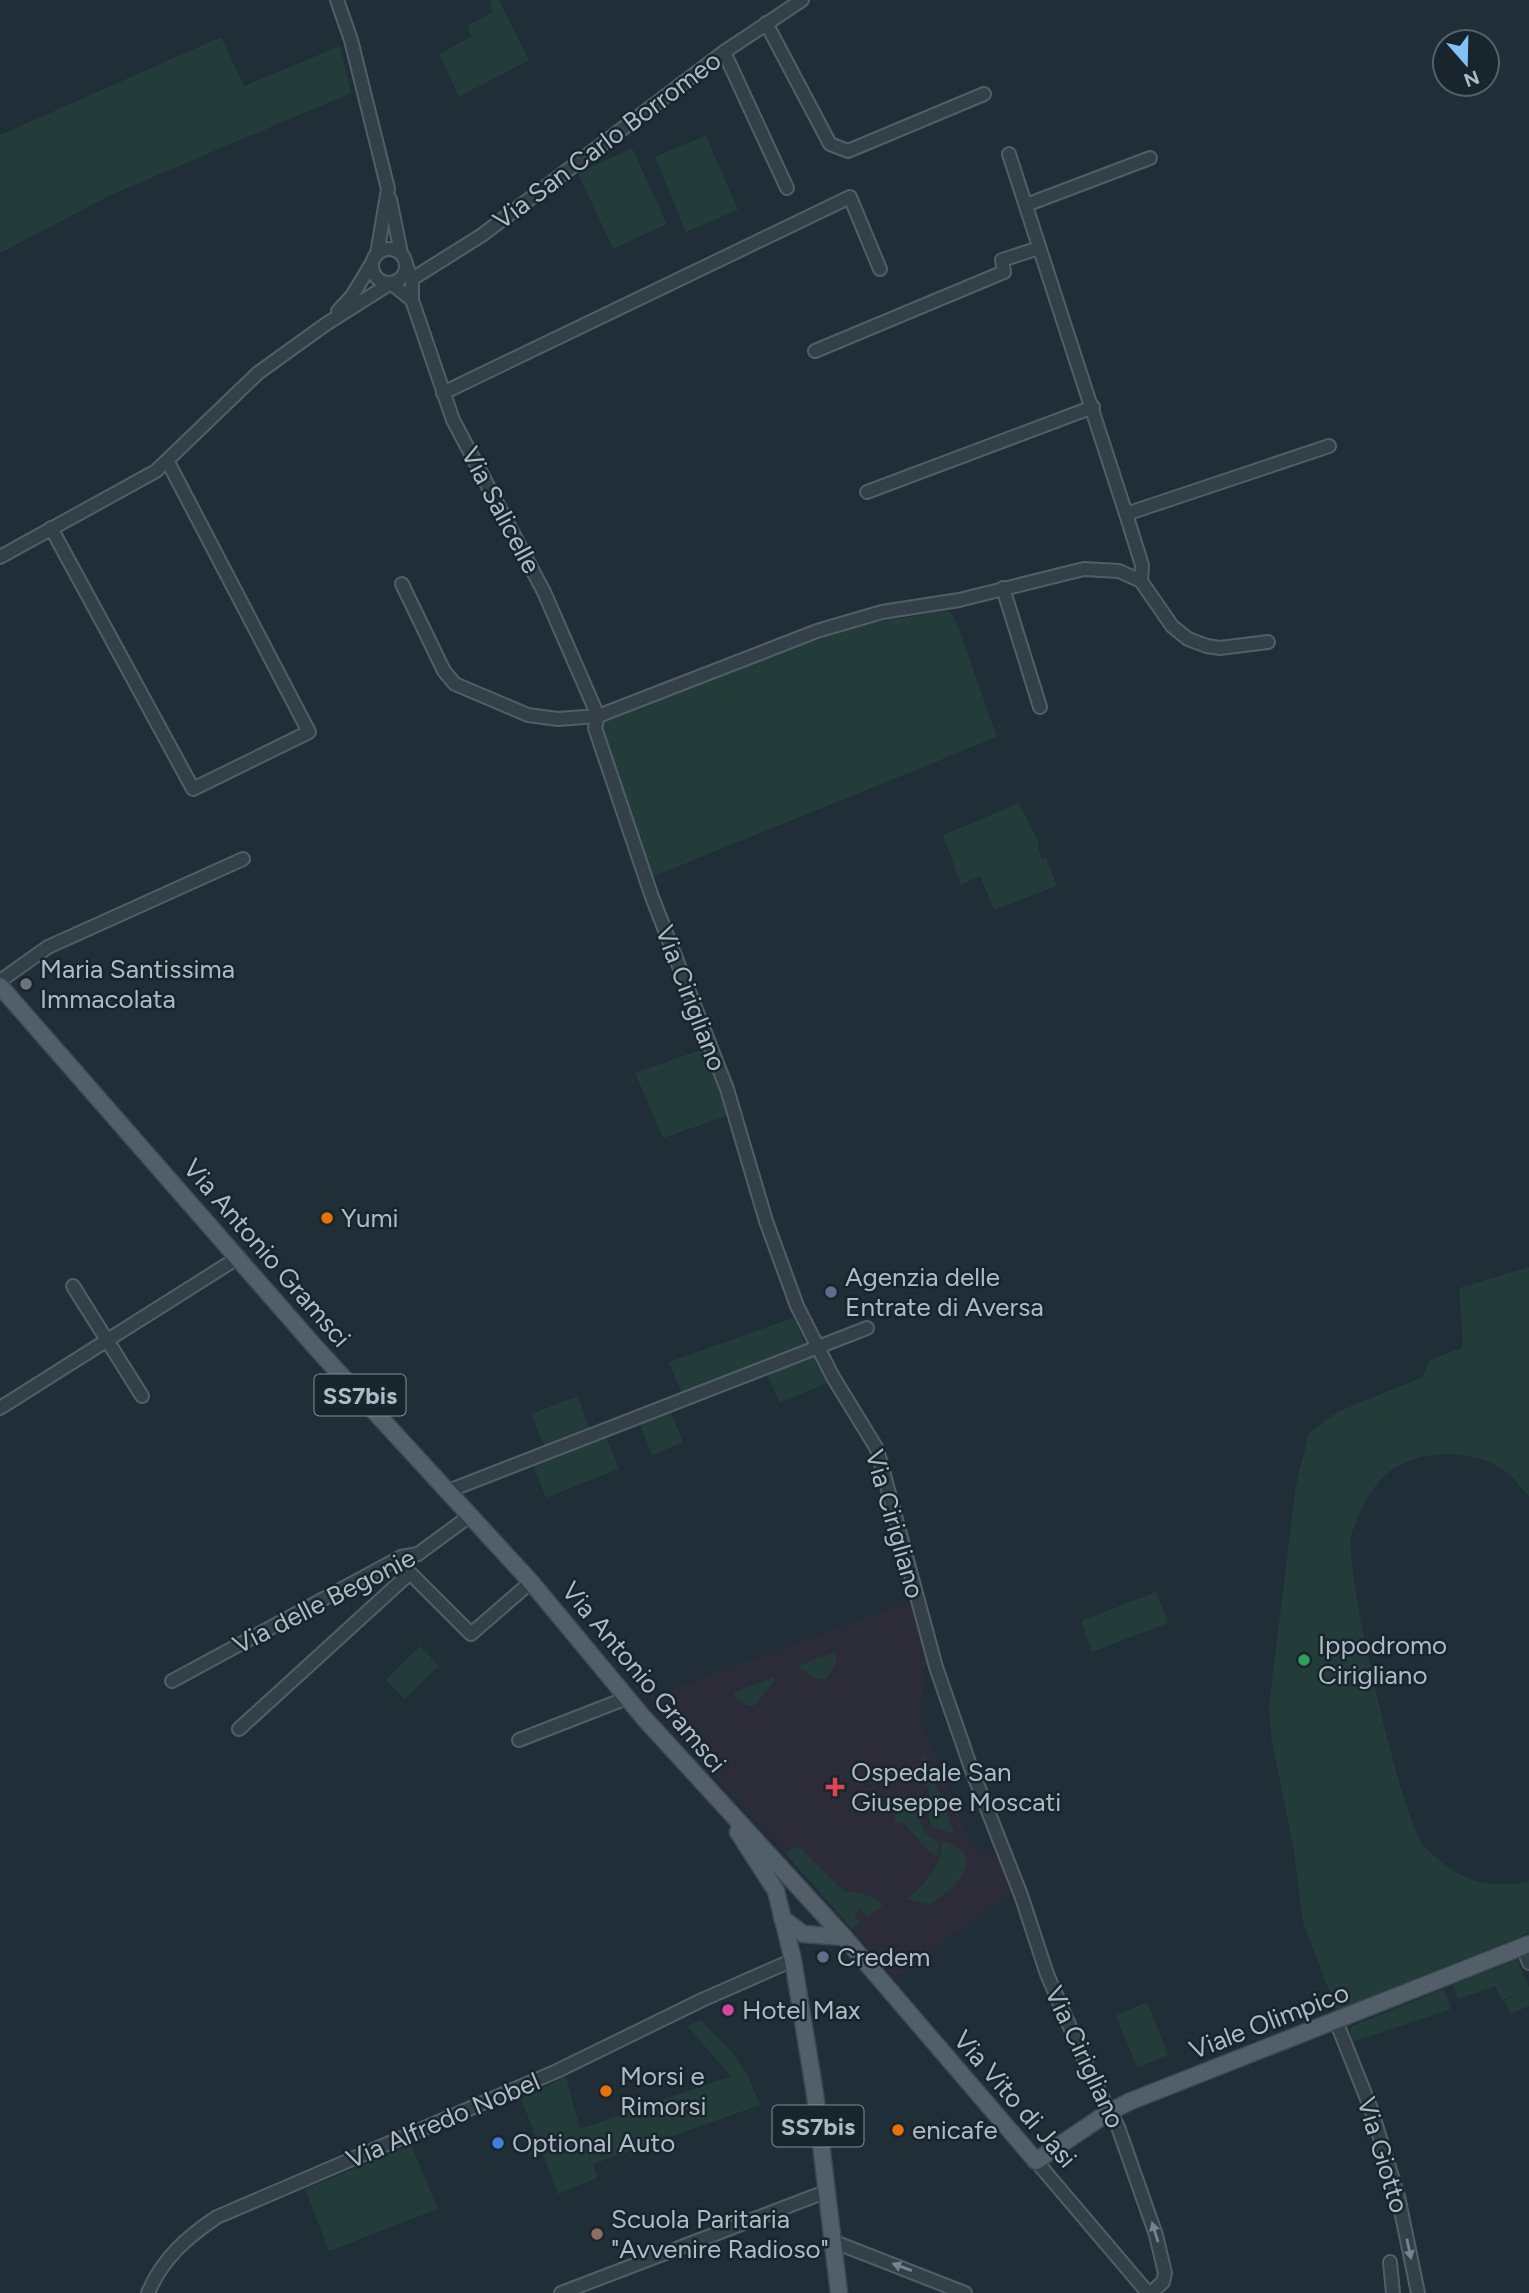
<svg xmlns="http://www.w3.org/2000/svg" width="1529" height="2293" viewBox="0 0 1529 2293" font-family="Figtree,sans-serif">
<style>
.medical{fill:#2c2c39}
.green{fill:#233b39}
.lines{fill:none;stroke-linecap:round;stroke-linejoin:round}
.minor-casing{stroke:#515e66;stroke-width:16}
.major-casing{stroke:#3d4952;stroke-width:19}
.minor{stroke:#344048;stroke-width:12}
.major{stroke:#525f69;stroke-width:16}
.oneway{fill:#77848d}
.worship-dot{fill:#6b7280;stroke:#19252d;stroke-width:2.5}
.food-dot{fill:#e8710a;stroke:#19252d;stroke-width:2.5}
.service-dot{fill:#5c6f8a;stroke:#19252d;stroke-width:2.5}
.leisure-dot{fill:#2e9e5b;stroke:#19252d;stroke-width:2.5}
.health-dot{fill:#e0444e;stroke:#19252d;stroke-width:2.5}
.hotel-dot{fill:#d1479c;stroke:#19252d;stroke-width:2.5}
.shop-dot{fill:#3f7fe0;stroke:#19252d;stroke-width:2.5}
.education-dot{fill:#8d6e63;stroke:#19252d;stroke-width:2.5}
.labels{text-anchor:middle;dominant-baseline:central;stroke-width:5;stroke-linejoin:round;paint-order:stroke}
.shield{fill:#19252d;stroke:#818e97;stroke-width:2}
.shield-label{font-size:24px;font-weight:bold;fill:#aebbc5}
.street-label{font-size:26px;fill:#aebbc5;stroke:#19252d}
.poi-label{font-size:26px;fill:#aebbc5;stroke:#19252d;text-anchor:start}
</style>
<rect width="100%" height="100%" fill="#202e38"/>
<polygon class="medical" points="910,1601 928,1664 922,1667 925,1678 920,1718 971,1846 1003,1862 1014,1892 895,1978 741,1804 706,1769 649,1698"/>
<g class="green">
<polygon points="489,0 499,0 529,60 459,97 439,54 472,36 467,26 493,12"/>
<polygon points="221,37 244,86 340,46 351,93 113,194 0,253 0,135"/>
<polygon points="706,135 738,210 686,232 655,157"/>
<polygon points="632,148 667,224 613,249 578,173"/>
<polygon points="945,611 951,613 957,623 997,737 652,877 599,731 602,720 763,658 848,630 875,622"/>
<polygon points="1019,803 1039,843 1038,848 1042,859 1046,857 1057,886 994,910 980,876 961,885 943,835"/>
<polygon points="706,1048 727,1116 663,1138 635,1073"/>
<path d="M 1529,1267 L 1529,1497 C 1520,1486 1511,1474 1499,1467 C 1469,1449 1415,1449 1388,1473 C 1374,1485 1365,1500 1358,1517 C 1356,1523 1352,1530 1351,1537 C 1345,1573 1402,1821 1424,1846 C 1441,1863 1462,1880 1487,1883 C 1499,1885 1512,1883 1524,1883 L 1529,1880 L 1529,1933 L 1336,2010 L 1303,1922 L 1294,1851 L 1271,1737 L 1269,1705 L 1296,1485 L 1309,1433 L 1339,1411 L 1423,1377 L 1429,1361 L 1463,1347 L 1459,1288 Z"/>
<polygon points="793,1318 805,1344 682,1394 669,1362"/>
<polygon points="813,1355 829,1382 780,1403 766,1373"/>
<polygon points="578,1396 590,1430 545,1447 531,1414"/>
<polygon points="670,1410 683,1442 652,1455 639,1422"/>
<polygon points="606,1436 619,1469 546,1498 533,1465"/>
<polygon points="1156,1592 1168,1623 1092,1652 1081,1621"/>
<polygon points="420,1646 439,1666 405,1699 386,1680"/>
<path d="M 835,1652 C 840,1663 831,1671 825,1679 L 812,1677 L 798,1666 Z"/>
<path d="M 774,1677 L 775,1680 L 754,1706 C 746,1706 735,1701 733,1693 Z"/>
<polygon points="923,1753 925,1755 955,1834 932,1827 924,1802 930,1798 929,1788 924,1783"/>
<path d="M 916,1805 C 919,1814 921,1826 926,1833 C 934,1843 944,1839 937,1856 L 929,1852 L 902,1821 L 896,1824 L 894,1811 Z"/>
<path d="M 940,1840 C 990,1854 960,1886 931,1903 L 926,1904 L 907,1899 C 923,1885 947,1863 940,1840 Z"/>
<polygon points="794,1847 802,1849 845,1892 853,1891 879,1900 882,1906 867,1917 861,1909 854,1915 860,1923 852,1929 785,1853"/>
<polygon points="1517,1960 1529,1987 1529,2006 1510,2014 1505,2000 1517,1995 1502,2000 1495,1986 1458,1999 1453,1985"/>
<polygon points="1444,1989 1451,2009 1352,2042 1350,2031 1352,2026"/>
<polygon points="1147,2002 1168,2055 1137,2068 1116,2015"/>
<polygon points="701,2020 729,2049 746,2072 760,2105 593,2164 597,2178 558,2194 521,2098 566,2077 580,2129 731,2076 687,2026"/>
<polygon points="411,2145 438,2209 329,2251 305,2189"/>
</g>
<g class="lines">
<defs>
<g id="minor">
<polyline points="337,0 351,40 388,189 377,254"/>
<polyline points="766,23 830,144 848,151 984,94"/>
<polyline points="724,52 787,188"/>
<polyline points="1009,154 1126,514 1142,565 1141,581 1172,626 1188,639 1207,646 1220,648 1268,642"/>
<polyline points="390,199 401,253"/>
<polyline points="1026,205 1150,158"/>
<circle cx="389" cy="266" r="17"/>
<polyline points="406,265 412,279 412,300 453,420 544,592 598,716"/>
<polyline points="412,279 482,235 724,52 802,0"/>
<polyline points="338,311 352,296 372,263"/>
<polyline points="815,351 1004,272 1002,260 1039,248"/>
<polyline points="443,393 850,197 880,269"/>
<polyline points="867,492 1093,407"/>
<polyline points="1126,514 1329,446"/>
<polyline points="51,528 193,789 309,732 168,462"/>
<polyline points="0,557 156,471 258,373 326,324 391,283 412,300"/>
<polyline points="402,584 444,671 455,684 528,715 558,719 598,716 817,631 882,612 959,600 1084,569 1119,571 1141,581"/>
<polyline points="1003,588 1040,707"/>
<polyline points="598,716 595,728 652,897 727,1089 766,1221 797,1306 833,1377 877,1449 936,1667 971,1768 1021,1895 1047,1974 1092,2078 1118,2127 1156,2235 1165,2273 1163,2282 1151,2293"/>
<polyline points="0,981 48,947 243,859"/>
<polyline points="73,1286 142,1396"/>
<polyline points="0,1408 239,1257"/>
<polyline points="448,1491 867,1328"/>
<polyline points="172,1681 401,1557 418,1554 471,1515"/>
<polyline points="239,1729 410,1573 471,1634 531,1582"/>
<polyline points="519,1740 627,1698"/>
<polyline points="1523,1947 1529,1963"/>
<polyline points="1336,2021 1371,2109 1398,2196 1418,2293"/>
<polyline points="1036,2161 1148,2293"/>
<polyline points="832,2241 965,2293"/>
<polyline points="1390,2262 1393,2293"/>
<path d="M 148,2293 C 162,2259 187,2237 217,2217 L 557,2071 L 702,2000 L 793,1960"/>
<polyline points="561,2293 825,2192"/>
</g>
<g id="major">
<polyline points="0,986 317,1349 531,1582 643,1717 844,1937 1036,2161 1109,2112 1131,2101 1529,1944"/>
<polyline points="738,1832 776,1891 793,1960 815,2094 839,2293"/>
<polyline points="782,1918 803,1934 844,1937"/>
</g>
</defs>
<use href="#minor" class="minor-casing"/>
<use href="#major" class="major-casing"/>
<use href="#minor" class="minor"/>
<use href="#major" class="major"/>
</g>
<defs><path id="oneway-solid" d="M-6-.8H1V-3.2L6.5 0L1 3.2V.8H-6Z" transform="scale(1.75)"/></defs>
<g class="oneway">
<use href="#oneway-solid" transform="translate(1155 2232) rotate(-107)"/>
<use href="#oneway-solid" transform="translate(1409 2249) rotate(78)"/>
<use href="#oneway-solid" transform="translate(902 2267) rotate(-160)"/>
</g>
<circle class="worship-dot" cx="26" cy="984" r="7"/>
<g class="food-dot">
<circle cx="327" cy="1218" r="7"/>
<circle cx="606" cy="2091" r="7"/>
<circle cx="898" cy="2130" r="7"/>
</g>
<g class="service-dot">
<circle cx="831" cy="1292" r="7"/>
<circle cx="823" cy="1957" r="7"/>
</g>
<circle class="leisure-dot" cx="1304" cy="1660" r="7"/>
<path class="health-dot" d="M831.5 1776.5h7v7h7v7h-7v7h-7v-7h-7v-7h7z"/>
<circle class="hotel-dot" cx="728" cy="2010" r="7"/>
<circle class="shop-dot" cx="498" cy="2143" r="7"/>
<circle class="education-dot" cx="597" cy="2234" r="7"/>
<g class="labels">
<g class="shield">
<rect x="314.5" y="1374.5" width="91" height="41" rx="5"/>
<rect x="772.5" y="2105.5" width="91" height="41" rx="5"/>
</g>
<g class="shield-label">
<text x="360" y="1395">SS7bis</text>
<text x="818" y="2126">SS7bis</text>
</g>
<g class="street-label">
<text transform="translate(607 140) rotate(-37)">Via San Carlo Borromeo</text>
<text transform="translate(501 510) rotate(62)">Via Salicelle</text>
<text transform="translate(691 998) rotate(69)">Via Cirigliano</text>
<text transform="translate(267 1253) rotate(49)">Via Antonio Gramsci</text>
<text transform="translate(895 1524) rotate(74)">Via Cirigliano</text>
<text transform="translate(324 1601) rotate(-27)">Via delle Begonie</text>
<text transform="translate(644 1677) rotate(50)">Via Antonio Gramsci</text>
<text transform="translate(1269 2021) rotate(-21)">Viale Olimpico</text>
<text transform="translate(1085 2057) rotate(65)">Via Cirigliano</text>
<text transform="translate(1015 2099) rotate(49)">Via Vito di Jasi</text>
<text transform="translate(443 2120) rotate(-23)">Via Alfredo Nobel</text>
<text transform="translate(1383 2155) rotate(73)">Via Giotto</text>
</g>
<g class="poi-label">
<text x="40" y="969">Maria Santissima<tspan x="40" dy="30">Immacolata</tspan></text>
<text x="341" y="1218">Yumi</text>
<text x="845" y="1277">Agenzia delle<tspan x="845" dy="30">Entrate di Aversa</tspan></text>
<text x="1318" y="1645">Ippodromo<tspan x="1318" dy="30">Cirigliano</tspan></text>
<text x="851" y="1772">Ospedale San<tspan x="851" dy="30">Giuseppe Moscati</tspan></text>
<text x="837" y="1957">Credem</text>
<text x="742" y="2010">Hotel Max</text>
<text x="620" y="2076">Morsi e<tspan x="620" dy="30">Rimorsi</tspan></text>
<text x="912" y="2130">enicafe</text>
<text x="512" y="2143">Optional Auto</text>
<text x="611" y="2219">Scuola Paritaria<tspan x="611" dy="30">"Avvenire Radioso"</tspan></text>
</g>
</g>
<g transform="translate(1466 63) rotate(160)"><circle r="33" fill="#19252d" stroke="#55616a" stroke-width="2"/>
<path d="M0-5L12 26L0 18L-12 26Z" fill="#81c2f7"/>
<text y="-10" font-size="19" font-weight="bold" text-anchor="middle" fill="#aebbc5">N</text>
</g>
</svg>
